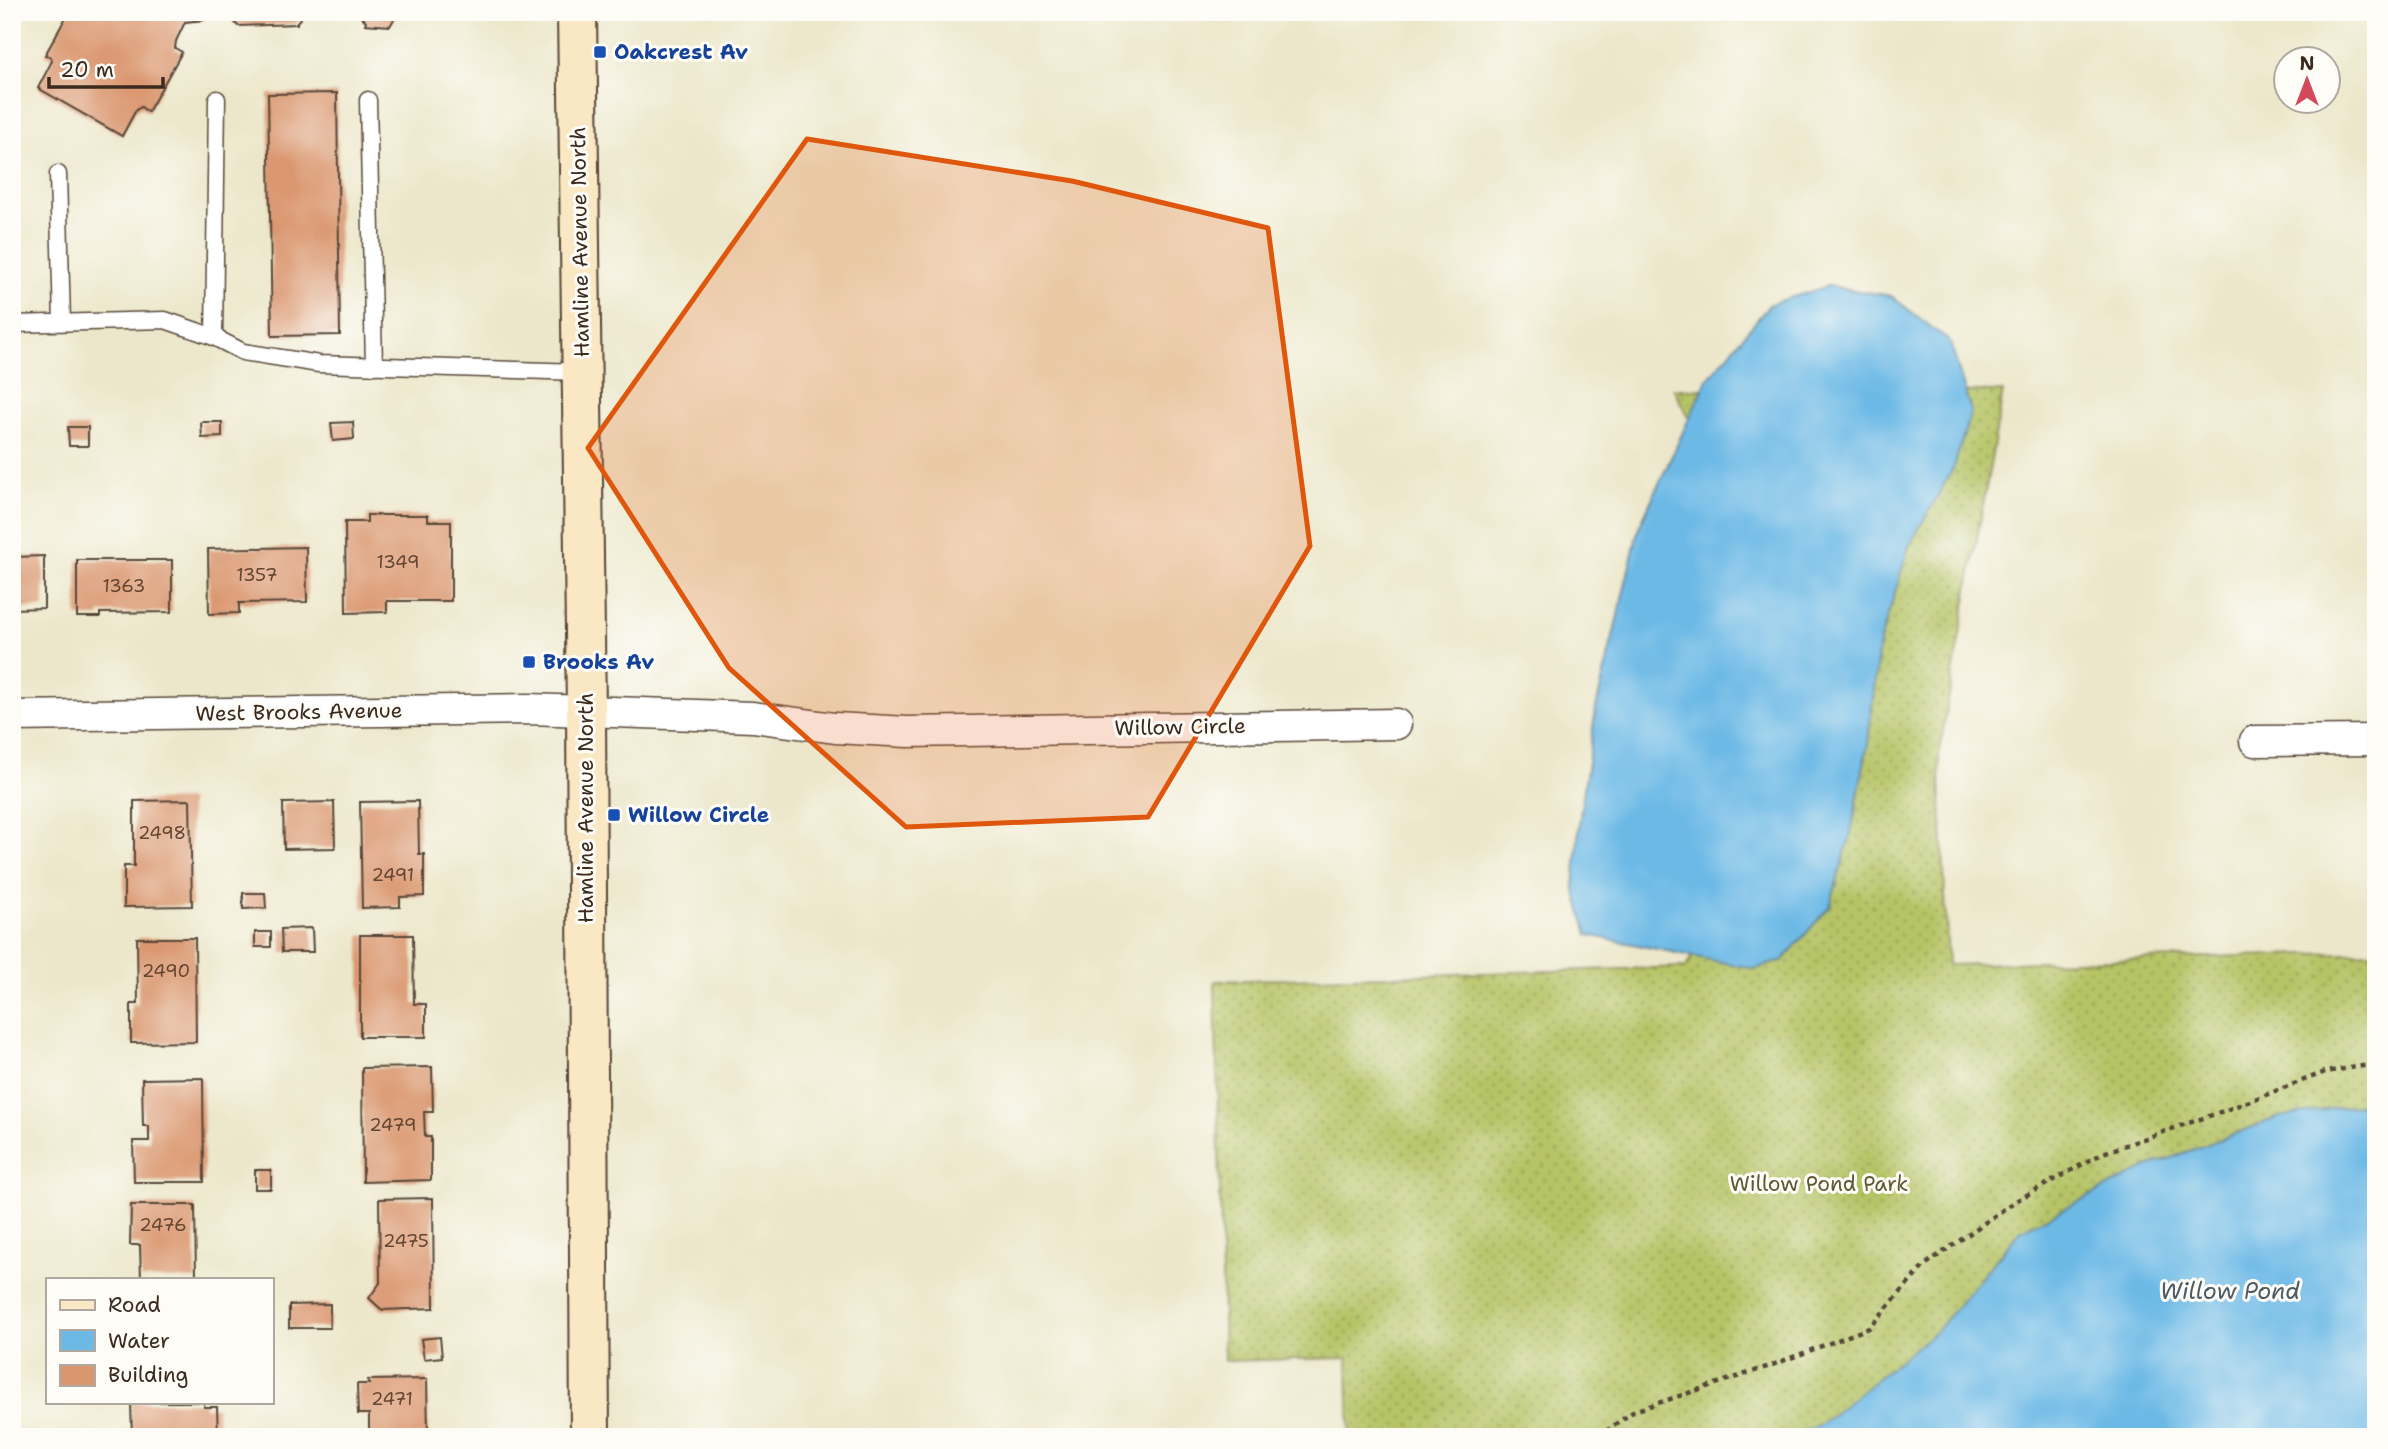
<svg xmlns="http://www.w3.org/2000/svg" width="2388" height="1449" viewBox="0 0 2388 1449" font-family="'Shantell Sans',sans-serif">
<style>
.grass{fill:url(#grass-dots);stroke:#787742;stroke-width:2}
.water{fill:#6cb9e6;stroke:#547282;stroke-width:2}
.building{fill:#da976f}
.lines{fill:none;stroke-linecap:round;stroke-linejoin:round}
.lane-casing{stroke:#564638;stroke-width:19}
.street-casing{stroke:#564638;stroke-width:33}
.secondary-casing{stroke:#564638;stroke-width:42}
.path{stroke:#564638;stroke-width:4.5;stroke-dasharray:5 5;stroke-linecap:butt}
.lane{stroke:#fff;stroke-width:16}
.street{stroke:#fff;stroke-width:30}
.secondary{stroke:#fae7c3;stroke-width:38}
.marked{fill:#df570d;fill-opacity:0.2;stroke:#df570d;stroke-width:5;stroke-linejoin:round}
.transit-dot{fill:#1a4fb4;stroke:#fdfcf7;stroke-width:2.5}
.labels{text-anchor:middle;dominant-baseline:central;stroke-width:6;stroke-linejoin:round;paint-order:stroke}
.number-label{font-size:18px;fill:#634532}
.transit-label{font-size:21px;font-weight:bold;fill:#164399;stroke:#fdfcf7;text-anchor:start}
.street-label{font-size:21px;fill:#3b2a1e;stroke:#fdfcf7}
.park-label{font-size:21px;fill:#605834;stroke:#fdfcf7}
.water-label{font-size:23px;font-style:italic;fill:#4c5c64;stroke:#fdfcf7}
</style>
<defs>
<pattern id="grass-dots" width="8" height="8" patternUnits="userSpaceOnUse" patternTransform="scale(1.75)"><rect width="8" height="8" fill="#b6c466"/><path d="M2 2h.1M6 6h.1" fill="none" stroke="#959f53" stroke-width="1.8" stroke-linecap="round"/></pattern>
</defs>
<rect width="100%" height="100%" fill="#fdfcf7"/>
<filter id="ink" filterUnits="userSpaceOnUse"><feTurbulence type="fractalNoise" baseFrequency=".0143" numOctaves="2"/><feDisplacementMap in="SourceGraphic" scale="14" xChannelSelector="R" yChannelSelector="G"/><feConvolveMatrix kernelMatrix="1 2 1 2 8 2 1 2 1" color-interpolation-filters="sRGB"/></filter>
<filter id="wash" filterUnits="userSpaceOnUse"><feTurbulence type="fractalNoise" baseFrequency=".00686" numOctaves="4" result="noise"/><feDisplacementMap in="SourceGraphic" scale="28" xChannelSelector="R" yChannelSelector="G"/><feGaussianBlur stdDeviation="1.57" result="paint"/><feColorMatrix in="noise" values="0 0 0 0 0 0 0 0 0 0 0 0 0 0 0 0 0 1.4 0 .05"/><feComposite in="paint" operator="in"/></filter>
<g filter="url(#wash)">
<rect width="100%" height="100%" fill="#ece7ca"/>
<polygon class="grass" points="1674,389 2003,392 1939,753 1948,965 2376,952 2376,1437 1350,1437 1348,1358 1224,1361 1215,981 1686,967 1739,876 1749,533"/>
<g class="water">
<polygon points="1828,286 1891,296 1950,342 1971,411 1954,467 1909,546 1879,644 1868,743 1851,833 1830,906 1782,961 1755,969 1588,935 1574,886 1580,817 1596,708 1639,527 1707,380 1770,304"/>
<polygon points="2376,1102 2376,1437 1790,1437 1820,1425 1937,1330 2021,1230 2150,1166 2279,1117"/>
</g>
<g id="blocks">
<g class="building">
<polygon points="69,12 306,12 297,22 297,24 238,26 228,15 203,15 204,20 185,22 176,41 175,48 182,52 148,112 141,107 136,110 122,136 38,88 52,61 51,57 45,55"/>
<polygon points="356,12 397,12 397,14 390,26 365,24 366,21"/>
<polygon points="337,93 340,335 272,336 268,94"/>
<polygon points="12,147 17,147 20,320 12,320"/>
<polygon points="201,422 222,422 222,437 202,438"/>
<polygon points="353,422 354,439 333,441 331,423"/>
<polygon points="68,427 88,427 88,446 69,446"/>
<polygon points="367,515 428,515 428,521 451,521 451,601 387,601 387,612 346,613 345,522 367,522"/>
<polygon points="306,547 307,602 239,603 239,613 209,614 208,549"/>
<polygon points="44,556 44,608 12,609 12,557"/>
<polygon points="77,560 172,560 172,612 100,613 100,617 77,617"/>
<polygon points="190,800 192,906 124,907 124,866 134,866 134,801"/>
<polygon points="418,801 419,854 424,854 424,896 400,897 400,907 362,908 360,802"/>
<polygon points="334,802 335,848 284,849 283,803"/>
<polygon points="243,893 265,893 266,908 243,909"/>
<polygon points="312,928 313,952 282,952 281,929"/>
<rect x="255" y="932" width="16" height="15"/>
<polygon points="360,935 413,935 414,1004 426,1004 426,1037 360,1037"/>
<polygon points="137,938 195,938 196,1042 131,1043 131,1004 138,1004"/>
<polygon points="432,1067 433,1112 424,1112 425,1137 431,1137 431,1180 363,1182 362,1068"/>
<polygon points="203,1078 204,1182 134,1182 133,1141 149,1141 149,1126 143,1126 142,1079"/>
<rect x="255" y="1170" width="16" height="19"/>
<polygon points="433,1198 434,1308 382,1310 369,1298 380,1283 379,1199"/>
<polygon points="131,1205 195,1205 196,1279 141,1279 140,1245 130,1245"/>
<polygon points="330,1304 330,1328 289,1328 289,1305"/>
<polygon points="440,1337 442,1357 424,1359 421,1339"/>
<polygon points="427,1379 428,1435 369,1436 369,1414 358,1414 357,1384 369,1384 368,1380"/>
<polygon points="131,1402 204,1402 204,1407 217,1407 218,1437 132,1437"/>
</g>
</g>
</g>
<g filter="url(#ink)">
<use href="#blocks" fill-opacity="0" stroke="#564638" stroke-width="2"/>
<g class="lines">
<defs>
<g id="lane">
<polyline points="368,100 374,366"/>
<polyline points="58,174 62,322"/>
<polyline points="12,324 165,320 214,337 243,352 319,364 581,372"/>
<polyline points="214,337 217,99"/>
</g>
<g id="street">
<polyline points="12,716 529,709 753,717 835,728 908,732 1396,724"/>
<polyline points="2255,741 2376,740"/>
</g>
<polyline id="secondary" points="577,12 586,710 590,1437"/>
</defs>
<use href="#lane" class="lane-casing"/>
<use href="#street" class="street-casing"/>
<use href="#secondary" class="secondary-casing"/>
<polyline class="path" points="1598,1437 1634,1411 1767,1367 1869,1328 1925,1265 2014,1202 2103,1153 2229,1109 2325,1072 2376,1064"/>
<use href="#lane" class="lane"/>
<use href="#street" class="street"/>
<use href="#secondary" class="secondary"/>
</g>
</g>
<path class="marked" d="M 807,139 L 1072,181 L 1268,228 L 1310,546 L 1148,817 L 906,827 L 729,668 L 588,448 Z"/>
<g class="transit-dot">
<rect x="593" y="45" width="14" height="14" rx="3.5"/>
<rect x="522" y="655" width="14" height="14" rx="3.5"/>
<rect x="607" y="808" width="14" height="14" rx="3.5"/>
</g>
<g class="labels">
<g class="number-label">
<text x="398" y="562">1349</text>
<text x="257" y="575">1357</text>
<text x="124" y="586">1363</text>
<text x="162" y="833">2498</text>
<text x="393" y="875">2491</text>
<text x="166" y="971">2490</text>
<text x="393" y="1125">2479</text>
<text x="163" y="1225">2476</text>
<text x="406" y="1241">2475</text>
<text x="392" y="1399">2471</text>
</g>
<g class="transit-label">
<text x="614" y="52">Oakcrest Av</text>
<text x="543" y="662">Brooks Av</text>
<text x="628" y="815">Willow Circle</text>
</g>
<g class="street-label">
<text transform="translate(580 242) rotate(-91)">Hamline Avenue North</text>
<text transform="translate(299 712) rotate(-1)">West Brooks Avenue</text>
<text transform="translate(1180 727) rotate(-1)">Willow Circle</text>
<text transform="translate(586 808) rotate(-90)">Hamline Avenue North</text>
</g>
<g class="park-label">
<text x="1819" y="1184">Willow Pond Park</text>
</g>
<g class="water-label">
<text x="2230" y="1291">Willow Pond</text>
</g>
</g>
<rect width="2388" height="1449" fill="none" stroke="#fdfcf7" stroke-width="42"/>
<rect x="46" y="1278" width="228" height="126" fill="#fdfcf7" stroke="#afa8a0" stroke-width="2"/>
<rect x="60" y="1300" width="35" height="10" fill="#fae7c3" stroke="#afa8a0" stroke-width="2"/>
<text x="108" y="1312" font-size="21" fill="#3b2a1e">Road</text>
<rect x="60" y="1330" width="35" height="21" fill="#6cb9e6" stroke="#afa8a0" stroke-width="2"/>
<text x="108" y="1348" font-size="21" fill="#3b2a1e">Water</text>
<rect x="60" y="1365" width="35" height="21" fill="#da976f" stroke="#afa8a0" stroke-width="2"/>
<text x="108" y="1382" font-size="21" fill="#3b2a1e">Building</text>
<g transform="translate(2307 80)"><circle r="33" fill="#fdfcf7" stroke="#afa8a0" stroke-width="2"/>
<path d="M0-5L12 26L0 18L-12 26Z" fill="#d1495b"/>
<text y="-10" font-size="19" font-weight="bold" text-anchor="middle" fill="#3b2a1e">N</text>
</g>
<path d="M49 77v10h114v-10" fill="none" stroke="#3b2a1e" stroke-width="3.5"/>
<text x="60" y="77" font-size="21" fill="#3b2a1e" stroke="#fdfcf7" stroke-width="5" paint-order="stroke">20 m</text>
</svg>
